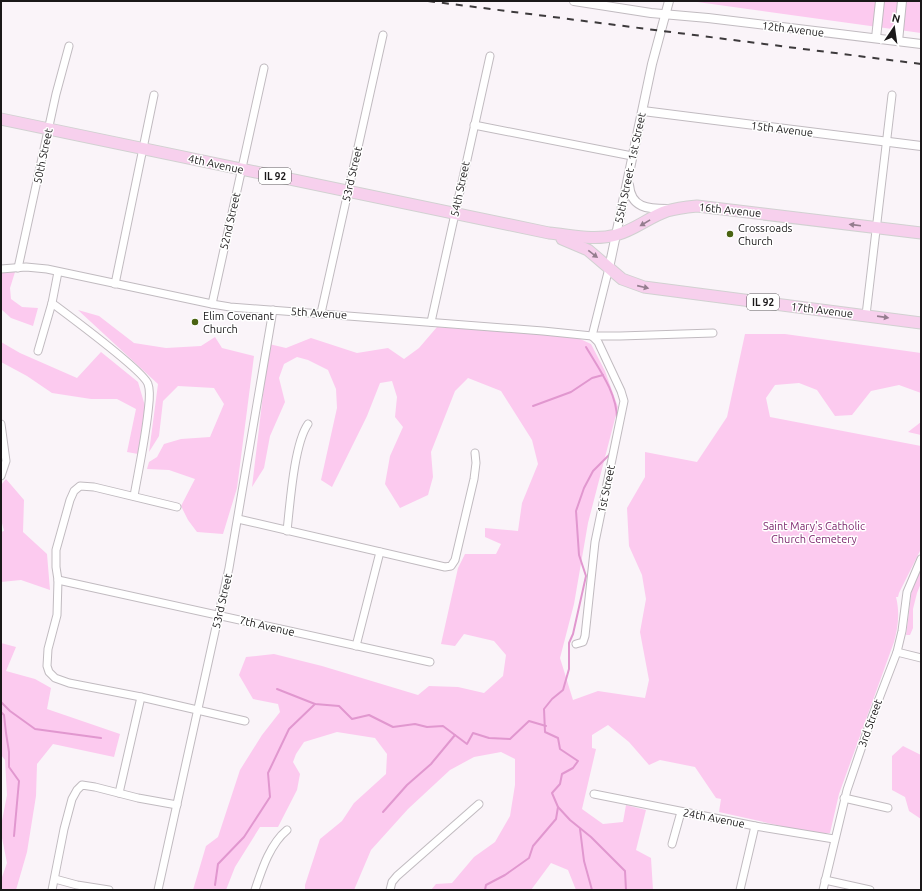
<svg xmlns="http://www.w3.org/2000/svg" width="922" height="891" viewBox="0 0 922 891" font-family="Ubuntu,sans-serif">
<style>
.green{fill:#fccaef}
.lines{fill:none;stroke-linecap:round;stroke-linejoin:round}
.stream{stroke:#e197cf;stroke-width:2}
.minor-casing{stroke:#c1bbc0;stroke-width:9}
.tertiary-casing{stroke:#c1bbc0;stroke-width:10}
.primary-casing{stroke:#d1d1d1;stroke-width:13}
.minor{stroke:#fff;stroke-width:7}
.tertiary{stroke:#fff;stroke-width:8}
.primary{stroke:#f7d0ed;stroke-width:11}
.rail{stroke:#3d3a3c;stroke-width:2;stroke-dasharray:7 7;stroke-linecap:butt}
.oneway{fill:#947d8e}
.poi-dot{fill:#4a6312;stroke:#fff;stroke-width:1.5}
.labels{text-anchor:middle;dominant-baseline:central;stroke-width:3;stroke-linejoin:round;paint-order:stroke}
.shield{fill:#fff;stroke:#5f5d5e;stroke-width:1}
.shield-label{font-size:10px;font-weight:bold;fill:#1a1819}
.street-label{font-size:11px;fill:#1a1819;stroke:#fff}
.poi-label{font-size:11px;fill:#1a1819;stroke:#fff;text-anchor:start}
.park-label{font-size:11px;fill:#7e296f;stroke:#fff}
</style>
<rect width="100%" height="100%" fill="#faf4f9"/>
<g class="green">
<polygon points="690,1 921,1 921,33"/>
<polygon points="15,272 10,288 11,299 22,307 38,308 33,326 11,318 1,309 1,273"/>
<polygon points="78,310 99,316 134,343 166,348 201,346 215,337 222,348 254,356 237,488 223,534 197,532 188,520 181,506 195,479 169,470 147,469 149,462 157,457 164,444 181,439 210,437 224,404 214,388 178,386 163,401 159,436 149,452 158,384"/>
<path d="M 437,327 L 576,337 L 591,344 L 605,371 L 618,407 L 588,523 L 574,604 L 560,658 L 573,700 L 598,691 L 645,698 L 649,680 L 640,632 L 646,599 L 642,575 L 629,546 L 627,508 L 645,477 L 645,452 L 697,462 L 727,417 L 745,334 L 785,334 L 921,353 L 921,393 L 899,385 L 871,391 L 852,415 L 835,416 L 817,390 L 799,383 L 775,385 L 766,398 L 770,417 L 921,446 L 921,549 L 899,593 L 898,597 L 896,597 C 900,613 898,627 894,642 L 839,794 L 830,833 L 817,834 L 719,812 L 721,799 L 716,798 L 695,767 L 660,760 L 649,765 L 629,742 L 608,725 L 592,735 L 592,748 L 596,749 L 582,809 L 603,824 L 623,822 L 626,805 L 646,810 L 636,850 L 651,858 L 653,890 L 576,890 L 568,870 L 551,863 L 531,890 L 431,890 L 436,884 L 452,883 L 474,857 L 495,842 L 510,816 L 515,785 L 515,759 L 501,752 L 474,757 L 450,770 L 408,809 L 371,850 L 354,890 L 305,890 L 305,885 L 320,839 L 342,821 L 354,803 L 386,774 L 387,754 L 375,738 L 337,732 L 304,742 L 296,754 L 293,762 L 300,774 L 297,790 L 278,827 L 260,827 L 235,867 L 226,890 L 193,890 L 206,846 L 218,837 L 240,770 L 262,735 L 280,712 L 278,704 L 253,699 L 239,675 L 246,657 L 274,654 L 322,666 L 418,695 L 429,686 L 458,687 L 484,693 L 503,676 L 506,655 L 494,641 L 464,634 L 455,646 L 441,644 L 458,568 L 465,554 L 496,554 L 501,544 L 485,537 L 485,528 L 518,531 L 522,503 L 538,464 L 532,440 L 501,391 L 468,378 L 455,391 L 431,452 L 433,477 L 428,495 L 400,508 L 385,484 L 390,456 L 403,427 L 395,417 L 397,397 L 392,381 L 380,383 L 367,416 L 332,487 L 321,480 L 337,408 L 336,389 L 328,370 L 308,360 L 297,357 L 284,364 L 279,378 L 285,402 L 270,436 L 264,468 L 252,487 L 269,344 L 286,348 L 311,338 L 357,353 L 388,348 L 404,359 L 419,348 Z"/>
<polygon points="1,342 20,353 77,378 101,352 138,382 145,406 138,454 127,452 136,409 117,399 91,399 52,393 27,376 1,362"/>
<polygon points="921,422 921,435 908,432"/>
<polygon points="6,479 24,500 23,532 47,554 50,590 21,580 1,582 1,532 4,531 1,519 1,485"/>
<polygon points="921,568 921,583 917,593 913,609 913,628 910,635 906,635 912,587"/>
<polygon points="1,643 16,647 6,671 35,679 51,688 47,709 120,734 114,757 53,744 37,764 36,796 27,852 16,890 1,890 1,880 7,863 1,833 1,826 7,795 5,760 1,755"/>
<polygon points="903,746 921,755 921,819 909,811 905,797 892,790 892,756"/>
</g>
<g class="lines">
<g class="stream">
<path d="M 586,347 C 599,369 617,393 617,419"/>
<polyline points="533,406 571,392 592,378 603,375"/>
<polyline points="277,689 315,704 339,706 352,719 369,715 393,727 415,724 427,727 443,726 467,744 473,733 489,738 510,739 529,721 546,726"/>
<polyline points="1,702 10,711 35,729 101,738"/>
<polyline points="1,712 4,715 6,733 9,752 9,767 19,781 14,836"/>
<polyline points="558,807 570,820 591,837 625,871 626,890"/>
<polyline points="383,812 407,785 431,764 455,735"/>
<polyline points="580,829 584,861 592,890"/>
<polyline points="215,885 218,864 244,837 270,797 268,773 289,729 315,704"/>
<polyline points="485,890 486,885 505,875 529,858 533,846 556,819 558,807 552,793 560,784 562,774 573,768 578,761 560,749 558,738 545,732 544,709 552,699 563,690 569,669 569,643 573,634 586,576 579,555 576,511 584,488 593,471 609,455 610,453"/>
</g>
<defs>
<g id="minor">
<polyline points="474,125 632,156"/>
<polyline points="18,268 56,94 69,46"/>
<polyline points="1,269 26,267 47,269 212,304 230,307 543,331 592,336 620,336 713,333"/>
<polyline points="115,284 154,95"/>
<path d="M 52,303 C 68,315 144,371 148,384 C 151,392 149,403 148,412 C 145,440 139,468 134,496"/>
<polyline points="212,304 264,68"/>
<polyline points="321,313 383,35"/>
<polyline points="866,315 892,95"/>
<polyline points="431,322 490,56"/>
<polyline points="592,336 609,268"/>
<polyline points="38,351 52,303 58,272"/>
<polyline points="1,424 6,461 1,476"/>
<polyline points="177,507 94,487 80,486 74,491 70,500 56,550 56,567 58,580 57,615 48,649 47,666 49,672 55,678 69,683 141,697 245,721"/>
<polyline points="238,519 445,567 451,566 455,560 474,479 476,463 475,453"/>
<path d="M 287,531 C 290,504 294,444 308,424"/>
<polyline points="58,580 430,662"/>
<polyline points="576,644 583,642 585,636 595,542 624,401 621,391 598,342 592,336"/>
<polyline points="356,646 380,552"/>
<polyline points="897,652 921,658"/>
<polyline points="119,793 141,697"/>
<polyline points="594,794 755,826 834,839"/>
<polyline points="844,798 888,808"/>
<polyline points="672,844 681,812"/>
<polyline points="55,879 77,885 109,890"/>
<polyline points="825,880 870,890"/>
<polyline points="52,890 64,829 72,799 77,790 82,785 95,787 138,798 177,805"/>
<polyline points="158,890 229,568 273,310"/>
<path d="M 255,890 C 262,869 270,844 287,830"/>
<polyline points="390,890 392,882 397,876 479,804"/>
<polyline points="740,890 755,826"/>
<polyline points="823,890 847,790 872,717 897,652 902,631 907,592 921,559"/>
</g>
<g id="tertiary">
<polyline points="574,1 651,13 708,18 921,44"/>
<polyline points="876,38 880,1"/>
<polyline points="898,41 902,1"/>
<polyline points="643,111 921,146"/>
<path d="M 629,185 C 631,208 648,209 667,209"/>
<polyline points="609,268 652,64 669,1"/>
</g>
<g id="primary">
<path d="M 1,119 L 549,233 C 571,235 594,241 616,235 C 635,230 649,217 667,211 C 677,208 687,207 697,206 L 921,233"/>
<polyline points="562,239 588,250 622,279 644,287 921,323"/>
</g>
</defs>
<use href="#minor" class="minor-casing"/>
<use href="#tertiary" class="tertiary-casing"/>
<use href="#primary" class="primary-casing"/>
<use href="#minor" class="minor"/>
<use href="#tertiary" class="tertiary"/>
<use href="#primary" class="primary"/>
<polyline class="rail" points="428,1 921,64"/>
</g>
<defs><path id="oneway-solid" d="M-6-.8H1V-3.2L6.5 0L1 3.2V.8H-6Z"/></defs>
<g class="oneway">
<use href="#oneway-solid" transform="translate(645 223) rotate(149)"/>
<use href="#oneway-solid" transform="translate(855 225) rotate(-173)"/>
<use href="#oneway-solid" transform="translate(593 254) rotate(38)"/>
<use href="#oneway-solid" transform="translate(643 287) rotate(13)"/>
<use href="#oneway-solid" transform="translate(883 317) rotate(8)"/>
</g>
<g class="poi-dot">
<circle cx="730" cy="234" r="4"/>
<circle cx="195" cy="322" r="4"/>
</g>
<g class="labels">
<g class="shield">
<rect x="259" y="168" width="32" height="16" rx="3"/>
<rect x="747" y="294" width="32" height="16" rx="3"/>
</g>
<g class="shield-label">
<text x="275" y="176">IL 92</text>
<text x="763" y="302">IL 92</text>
</g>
<g class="street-label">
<text transform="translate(793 29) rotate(7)">12th Avenue</text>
<text transform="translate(782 129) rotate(7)">15th Avenue</text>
<text transform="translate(43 156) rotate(-78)">50th Street</text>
<text transform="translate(216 164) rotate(12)">4th Avenue</text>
<text transform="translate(630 168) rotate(-78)">55th Street - 1st Street</text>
<text transform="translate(352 174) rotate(-77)">53rd Street</text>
<text transform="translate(460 189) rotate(-78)">54th Street</text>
<text transform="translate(730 210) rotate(6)">16th Avenue</text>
<text transform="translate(230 221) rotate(-77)">52nd Street</text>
<text transform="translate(822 310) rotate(7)">17th Avenue</text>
<text transform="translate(319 313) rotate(4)">5th Avenue</text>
<text transform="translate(606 489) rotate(-78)">1st Street</text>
<text transform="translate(222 601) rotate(-77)">53rd Street</text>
<text transform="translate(267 626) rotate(13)">7th Avenue</text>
<text transform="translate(870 723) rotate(-70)">3rd Street</text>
<text transform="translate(714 818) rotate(11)">24th Avenue</text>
</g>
<g class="poi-label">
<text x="738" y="228">Crossroads<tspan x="738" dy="13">Church</tspan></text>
<text x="203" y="316">Elim Covenant<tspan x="203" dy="13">Church</tspan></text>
</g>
<g class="park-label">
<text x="814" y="526">Saint Mary's Catholic<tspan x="814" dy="13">Church Cemetery</tspan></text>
</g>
</g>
<rect width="922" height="891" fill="none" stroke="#1a1819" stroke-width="4"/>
<g transform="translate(894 28) rotate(13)" stroke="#ffffff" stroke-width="3" paint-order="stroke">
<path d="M0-3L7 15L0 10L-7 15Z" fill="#1a1819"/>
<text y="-6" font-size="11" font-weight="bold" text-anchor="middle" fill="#1a1819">N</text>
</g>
</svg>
